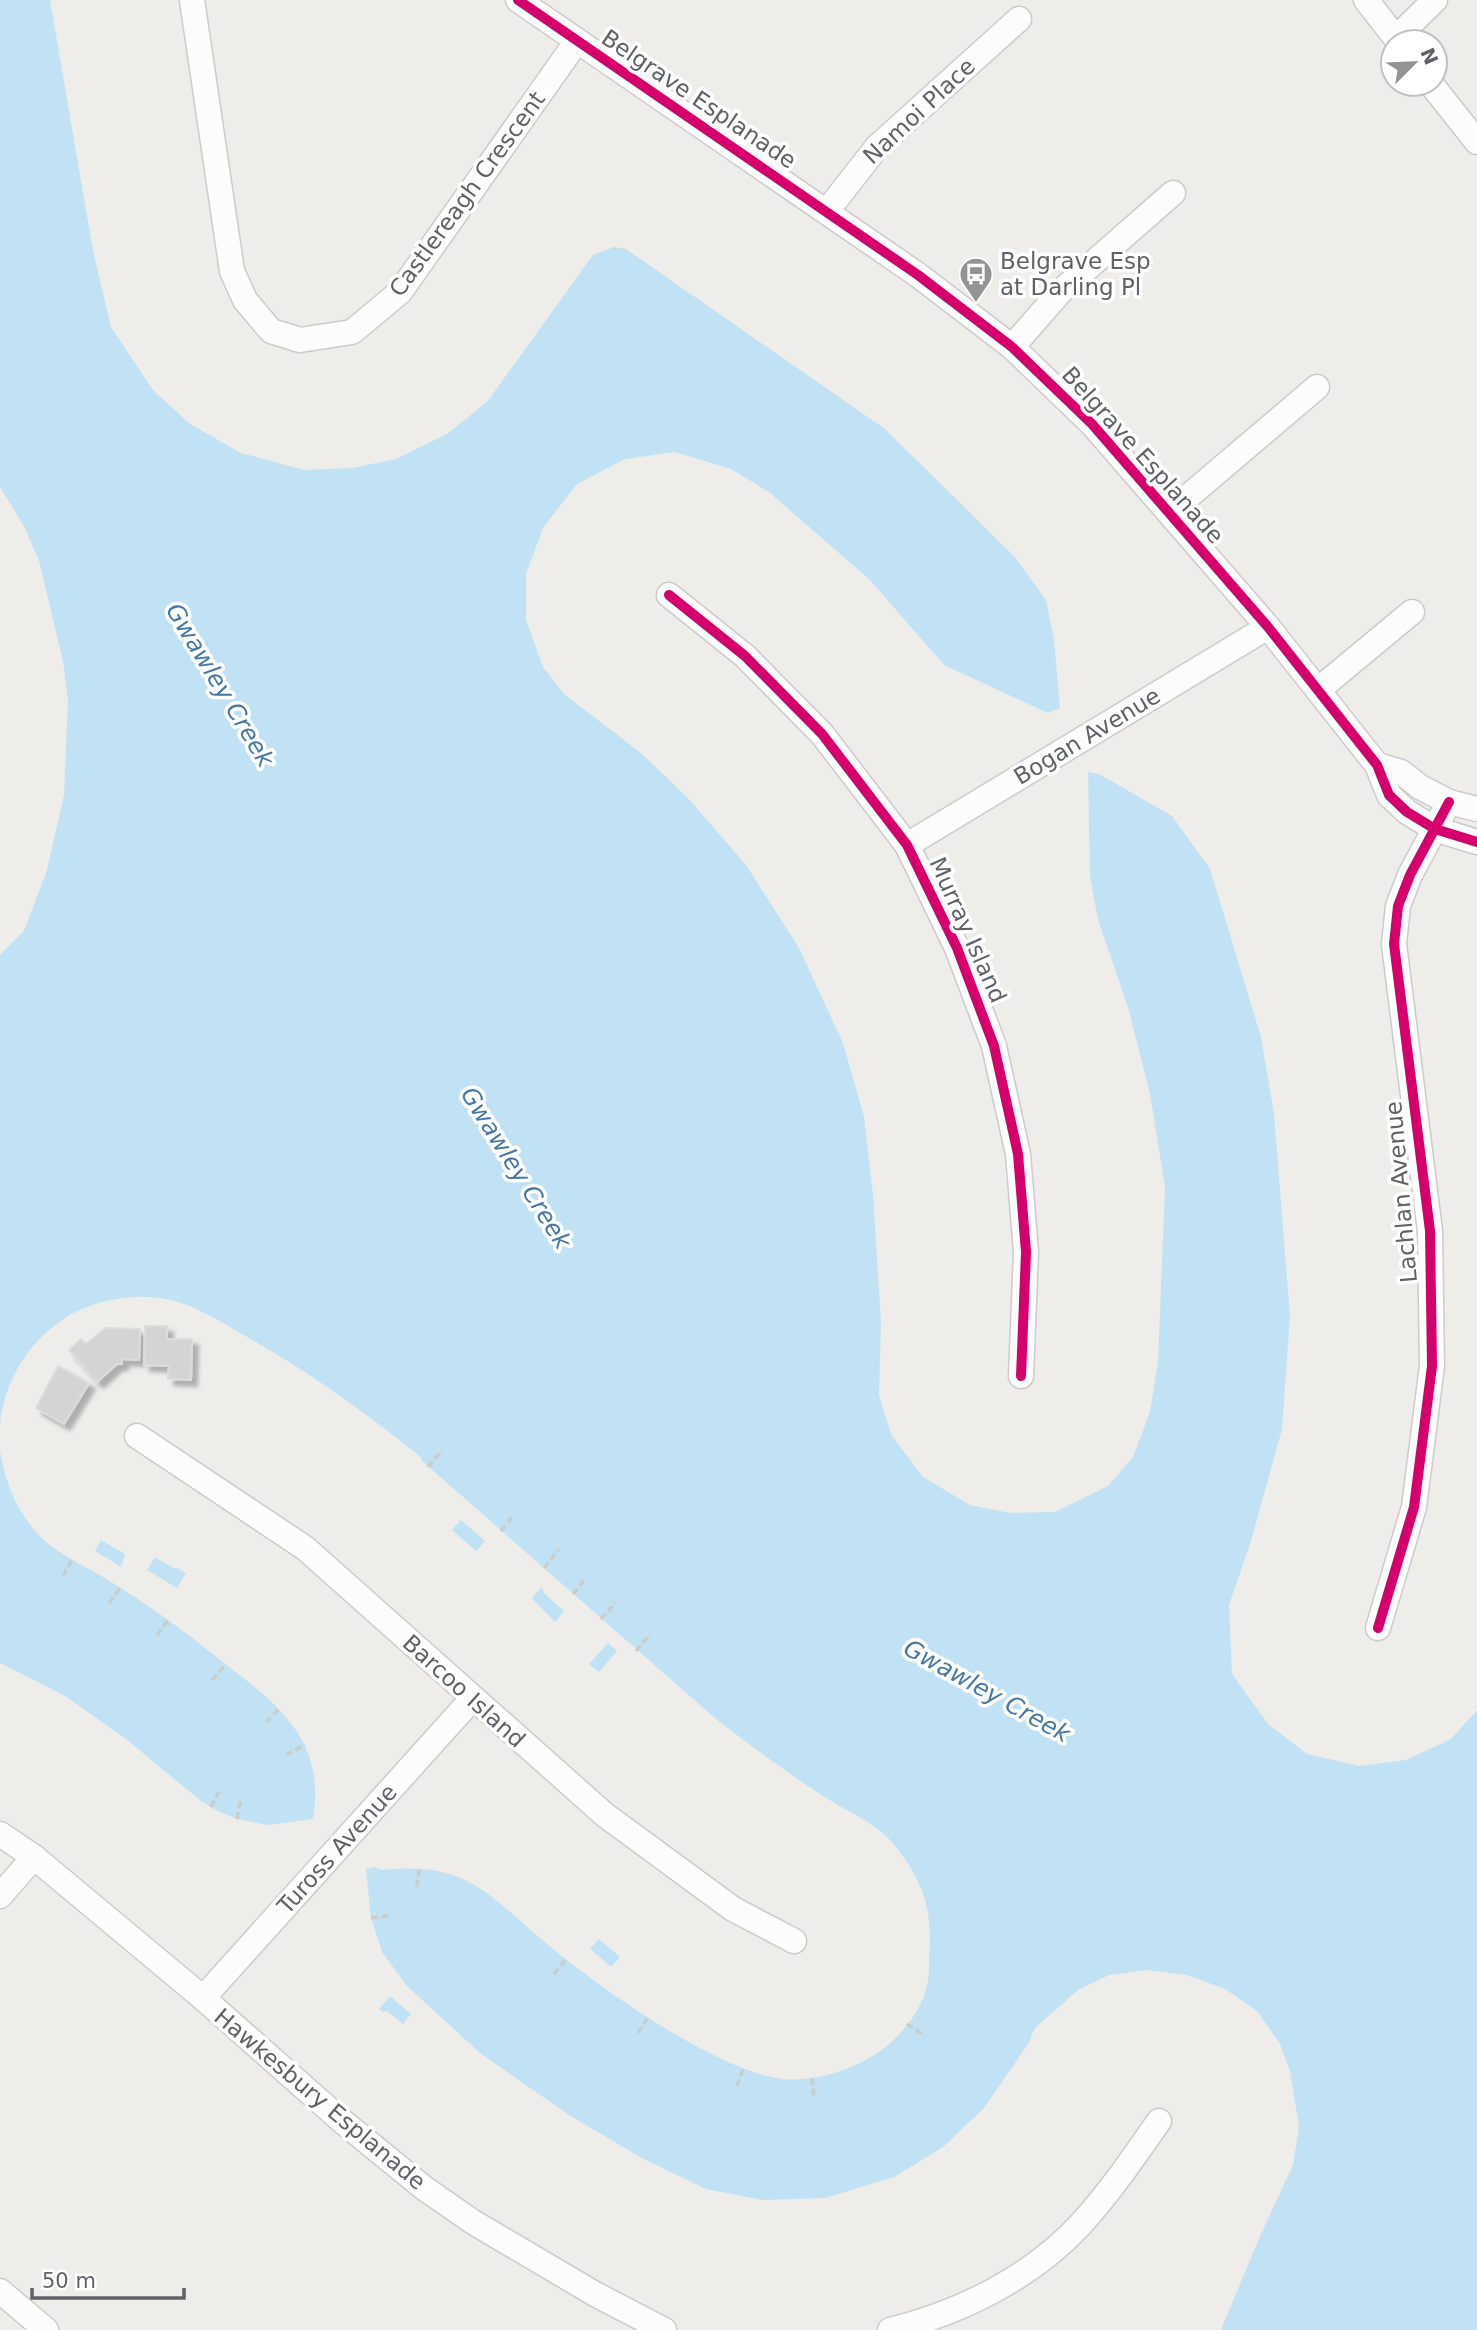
<svg xmlns="http://www.w3.org/2000/svg" width="1477" height="2330" viewBox="0 0 1477 2330" font-family="'DejaVu Sans',sans-serif">
<style>
.water{fill:#c1e1f5}
.building{fill:#d5d4d3;stroke:#dddcd9;stroke-width:2;filter:url(#shadow)}
.lines{fill:none;stroke-linecap:round;stroke-linejoin:round}
.minor-casing{stroke:#cbcbcb;stroke-width:27}
.path{stroke:#cacecb;stroke-width:3.5;stroke-dasharray:7 3.5;stroke-linecap:butt}
.minor{stroke:#fcfcfc;stroke-width:24}
.cycleway-casing{stroke:#fff;stroke-width:15}
.cycleway{stroke:#d6006c;stroke-width:10}
.labels{text-anchor:middle;dominant-baseline:central;stroke-width:7;stroke-linejoin:round;paint-order:stroke}
.street-label{font-size:23px;fill:#5f6367;stroke:#fff}
.poi-label{font-size:23px;fill:#5f6367;stroke:#fff;text-anchor:start}
.water-label{font-size:24px;font-style:italic;fill:#4778a3;stroke:#fff}
</style>
<defs>
<filter id="shadow"><feDropShadow dx="6" dy="6" stdDeviation="2" flood-color="#0004"/></filter>
</defs>
<rect width="100%" height="100%" fill="#eeedea"/>
<g class="water">
<path d="M 0,0 L 50,0 L 93,251 L 111,327 L 153,390 L 190,424 L 241,453 L 304,470 L 352,468 L 396,459 L 447,434 L 487,402 L 593,255 L 614,247 L 626,249 L 885,429 L 1015,557 L 1046,600 L 1054,640 L 1060,708 L 1048,713 L 944,665 L 870,580 L 769,492 L 731,469 L 675,452 L 625,459 L 577,484 L 543,528 L 526,574 L 526,620 L 543,667 L 565,695 L 641,753 L 688,798 L 746,865 L 799,948 L 843,1043 L 864,1117 L 873,1195 L 881,1322 L 879,1396 L 892,1436 L 923,1477 L 970,1505 L 1010,1513 L 1055,1512 L 1108,1486 L 1133,1457 L 1150,1412 L 1158,1361 L 1165,1187 L 1150,1094 L 1128,1007 L 1098,920 L 1090,876 L 1088,772 L 1099,774 L 1172,816 L 1210,869 L 1261,1037 L 1274,1114 L 1290,1316 L 1282,1429 L 1251,1541 L 1229,1605 L 1232,1674 L 1268,1724 L 1307,1754 L 1360,1766 L 1406,1760 L 1451,1739 L 1477,1710 L 1477,2330 L 1221,2330 L 1260,2236 L 1293,2165 L 1299,2127 L 1290,2071 L 1280,2044 L 1257,2011 L 1225,1989 L 1187,1975 L 1147,1970 L 1109,1975 L 1078,1990 L 1035,2028 L 1028,2044 L 984,2108 L 943,2147 L 894,2177 L 825,2198 L 763,2200 L 706,2189 L 640,2157 L 569,2115 L 480,2053 L 407,1986 L 382,1952 L 371,1918 L 366,1869 L 374,1867 L 381,1870 C 412,1867 440,1867 469,1882 C 497,1897 521,1923 547,1944 C 600,1988 716,2071 783,2079 C 812,2082 844,2072 869,2058 C 895,2044 920,2015 927,1986 C 929,1978 929,1968 929,1959 C 933,1913 925,1884 896,1847 C 879,1824 848,1812 823,1796 C 786,1772 751,1746 716,1719 L 421,1460 L 422,1458 C 365,1412 306,1370 242,1334 C 216,1319 190,1302 160,1298 C 124,1293 82,1303 54,1326 C 23,1350 3,1387 0,1426 L 0,955 L 24,931 L 47,870 L 64,795 L 68,700 L 63,661 L 39,561 L 25,528 L 0,487 Z"/>
<path d="M 0,1451 C 5,1482 16,1509 37,1533 C 55,1553 80,1563 103,1577 C 145,1602 186,1632 224,1663 C 252,1685 282,1706 300,1737 C 315,1762 318,1791 313,1819 L 268,1825 L 237,1819 L 218,1811 L 201,1801 L 126,1739 L 65,1696 L 0,1663 Z"/>
<polygon points="461,1520 485,1541 476,1551 452,1530"/>
<polygon points="101,1540 125,1554 121,1567 95,1551"/>
<polygon points="155,1557 175,1569 178,1568 186,1573 177,1588 147,1570"/>
<polygon points="542,1587 544,1593 564,1611 555,1622 532,1598"/>
<polygon points="608,1643 617,1651 599,1672 589,1664"/>
<polygon points="599,1939 620,1957 611,1967 590,1949"/>
<polygon points="390,1996 411,2014 403,2024 387,2011 383,2012 379,2009"/>
</g>
<g class="building">
<polygon points="145,1326 167,1326 167,1339 192,1339 191,1380 168,1379 169,1366 144,1365"/>
<polygon points="105,1328 140,1329 139,1360 122,1359 122,1364 117,1364 97,1382 69,1350 81,1339 86,1344"/>
<polygon points="58,1366 89,1383 64,1424 36,1408"/>
</g>
<g class="lines">
<defs>
<g id="minor">
<polyline points="192,0 232,271 245,300 271,331 300,340 352,332 400,292 577,41"/>
<polyline points="518,0 918,275 1012,347 1092,424 1268,627 1377,765 1389,795 1407,812 1435,829 1477,842"/>
<polyline points="1366,0 1399,42"/>
<polyline points="1396,38 1435,0"/>
<polyline points="1431,84 1477,142"/>
<polyline points="827,211 877,147 1019,19"/>
<polyline points="1012,347 1060,292 1173,193"/>
<polyline points="1170,512 1317,387"/>
<polyline points="669,595 745,656 822,734 907,845 957,948 994,1046 1018,1154 1026,1252 1021,1376"/>
<polyline points="1318,690 1412,612"/>
<polyline points="1377,765 1401,772 1420,787 1449,802 1477,809"/>
<polyline points="907,845 1268,627"/>
<polyline points="137,1436 305,1548 605,1815 733,1909 794,1941"/>
<polyline points="1378,1628 1414,1507 1432,1366 1430,1231 1394,944 1398,906 1410,875 1449,802"/>
<polyline points="0,1834 34,1857 203,1998 342,2121 424,2188 473,2222 595,2294 664,2330"/>
<polyline points="0,1896 34,1857"/>
<polyline points="203,1998 472,1699"/>
<polyline points="0,2291 46,2330"/>
<path d="M 890,2330 C 960,2313 1031,2278 1081,2224 C 1110,2192 1134,2157 1159,2121"/>
</g>
</defs>
<use href="#minor" class="minor-casing"/>
<g class="path">
<polyline points="428,1467 442,1450"/>
<polyline points="501,1531 514,1515"/>
<polyline points="544,1568 559,1549"/>
<polyline points="63,1576 72,1560"/>
<polyline points="573,1594 586,1578"/>
<polyline points="109,1603 120,1588"/>
<polyline points="601,1619 616,1602"/>
<polyline points="157,1635 168,1620"/>
<polyline points="636,1651 650,1634"/>
<polyline points="212,1680 226,1664"/>
<polyline points="266,1722 279,1709"/>
<polyline points="286,1755 305,1745"/>
<polyline points="211,1807 220,1790"/>
<polyline points="237,1819 241,1799"/>
<polyline points="417,1887 419,1868"/>
<polyline points="371,1918 392,1915"/>
<polyline points="554,1974 566,1959"/>
<polyline points="907,2024 925,2036"/>
<polyline points="638,2033 649,2016"/>
<polyline points="812,2078 814,2098"/>
<polyline points="737,2086 743,2069"/>
</g>
<use href="#minor" class="minor"/>
<defs>
<g id="cycleway">
<polyline points="518,0 918,275 1012,347 1092,424 1268,627 1377,765 1389,795 1407,812 1435,829 1477,842"/>
<polyline points="669,595 745,656 822,734 907,845 957,948 994,1046 1018,1154 1026,1252 1021,1376"/>
<polyline points="1378,1628 1414,1507 1432,1366 1430,1231 1394,944 1398,906 1410,875 1449,802"/>
</g>
</defs>
<use href="#cycleway" class="cycleway-casing"/>
<use href="#cycleway" class="cycleway"/>
</g>
<defs>
<symbol id="bus-pin" viewBox="-11 -11 22 30"><path d="M0 17L-7.5 6A9.5 9.5 0 1 1 7.5 6Z" fill="#919395" stroke="#fff"/><path d="M-5-6H5V4H4V6H2V4H-2V6H-4V4H-5ZM-3.5-4V0h7V-4ZM-3.5 1.2v1.5H-2V1.2ZM2 1.2v1.5H3.5V1.2Z" fill="#fff"/></symbol>
</defs>
<g fill-rule="evenodd">
<use href="#bus-pin" x="957" y="255" width="38" height="52"/>
</g>
<g class="labels">
<g class="street-label">
<text transform="translate(699 99) rotate(34)">Belgrave Esplanade</text>
<text transform="translate(919 111) rotate(-43)">Namoi Place</text>
<text transform="translate(467 194) rotate(-54)">Castlereagh Crescent</text>
<text transform="translate(1143 455) rotate(48)">Belgrave Esplanade</text>
<text transform="translate(1087 736) rotate(-31)">Bogan Avenue</text>
<text transform="translate(968 930) rotate(66)">Murray Island</text>
<text transform="translate(1401 1192) rotate(-95)">Lachlan Avenue</text>
<text transform="translate(464 1691) rotate(42)">Barcoo Island</text>
<text transform="translate(337 1849) rotate(-48)">Tuross Avenue</text>
<text transform="translate(320 2099) rotate(40)">Hawkesbury Esplanade</text>
</g>
<g class="poi-label">
<text x="1000" y="261">Belgrave Esp<tspan x="1000" dy="26">at Darling Pl</tspan></text>
</g>
<g class="water-label">
<text transform="translate(220 685) rotate(59)">Gwawley Creek</text>
<text transform="translate(516 1168) rotate(58)">Gwawley Creek</text>
<text transform="translate(987 1691) rotate(29)">Gwawley Creek</text>
</g>
</g>
<g transform="translate(1414 63) rotate(66)"><circle r="33" fill="#ffffff" stroke="#bfc1c2" stroke-width="2"/>
<path d="M0-5L12 26L0 18L-12 26Z" fill="#919395"/>
<text y="-10" font-size="19" font-weight="bold" text-anchor="middle" fill="#5f6367">N</text>
</g>
<path d="M32 2288v10h152v-10" fill="none" stroke="#5f6367" stroke-width="3.5"/>
<text x="42" y="2288" font-size="21" fill="#5f6367" stroke="#ffffff" stroke-width="5" paint-order="stroke">50 m</text>
</svg>
